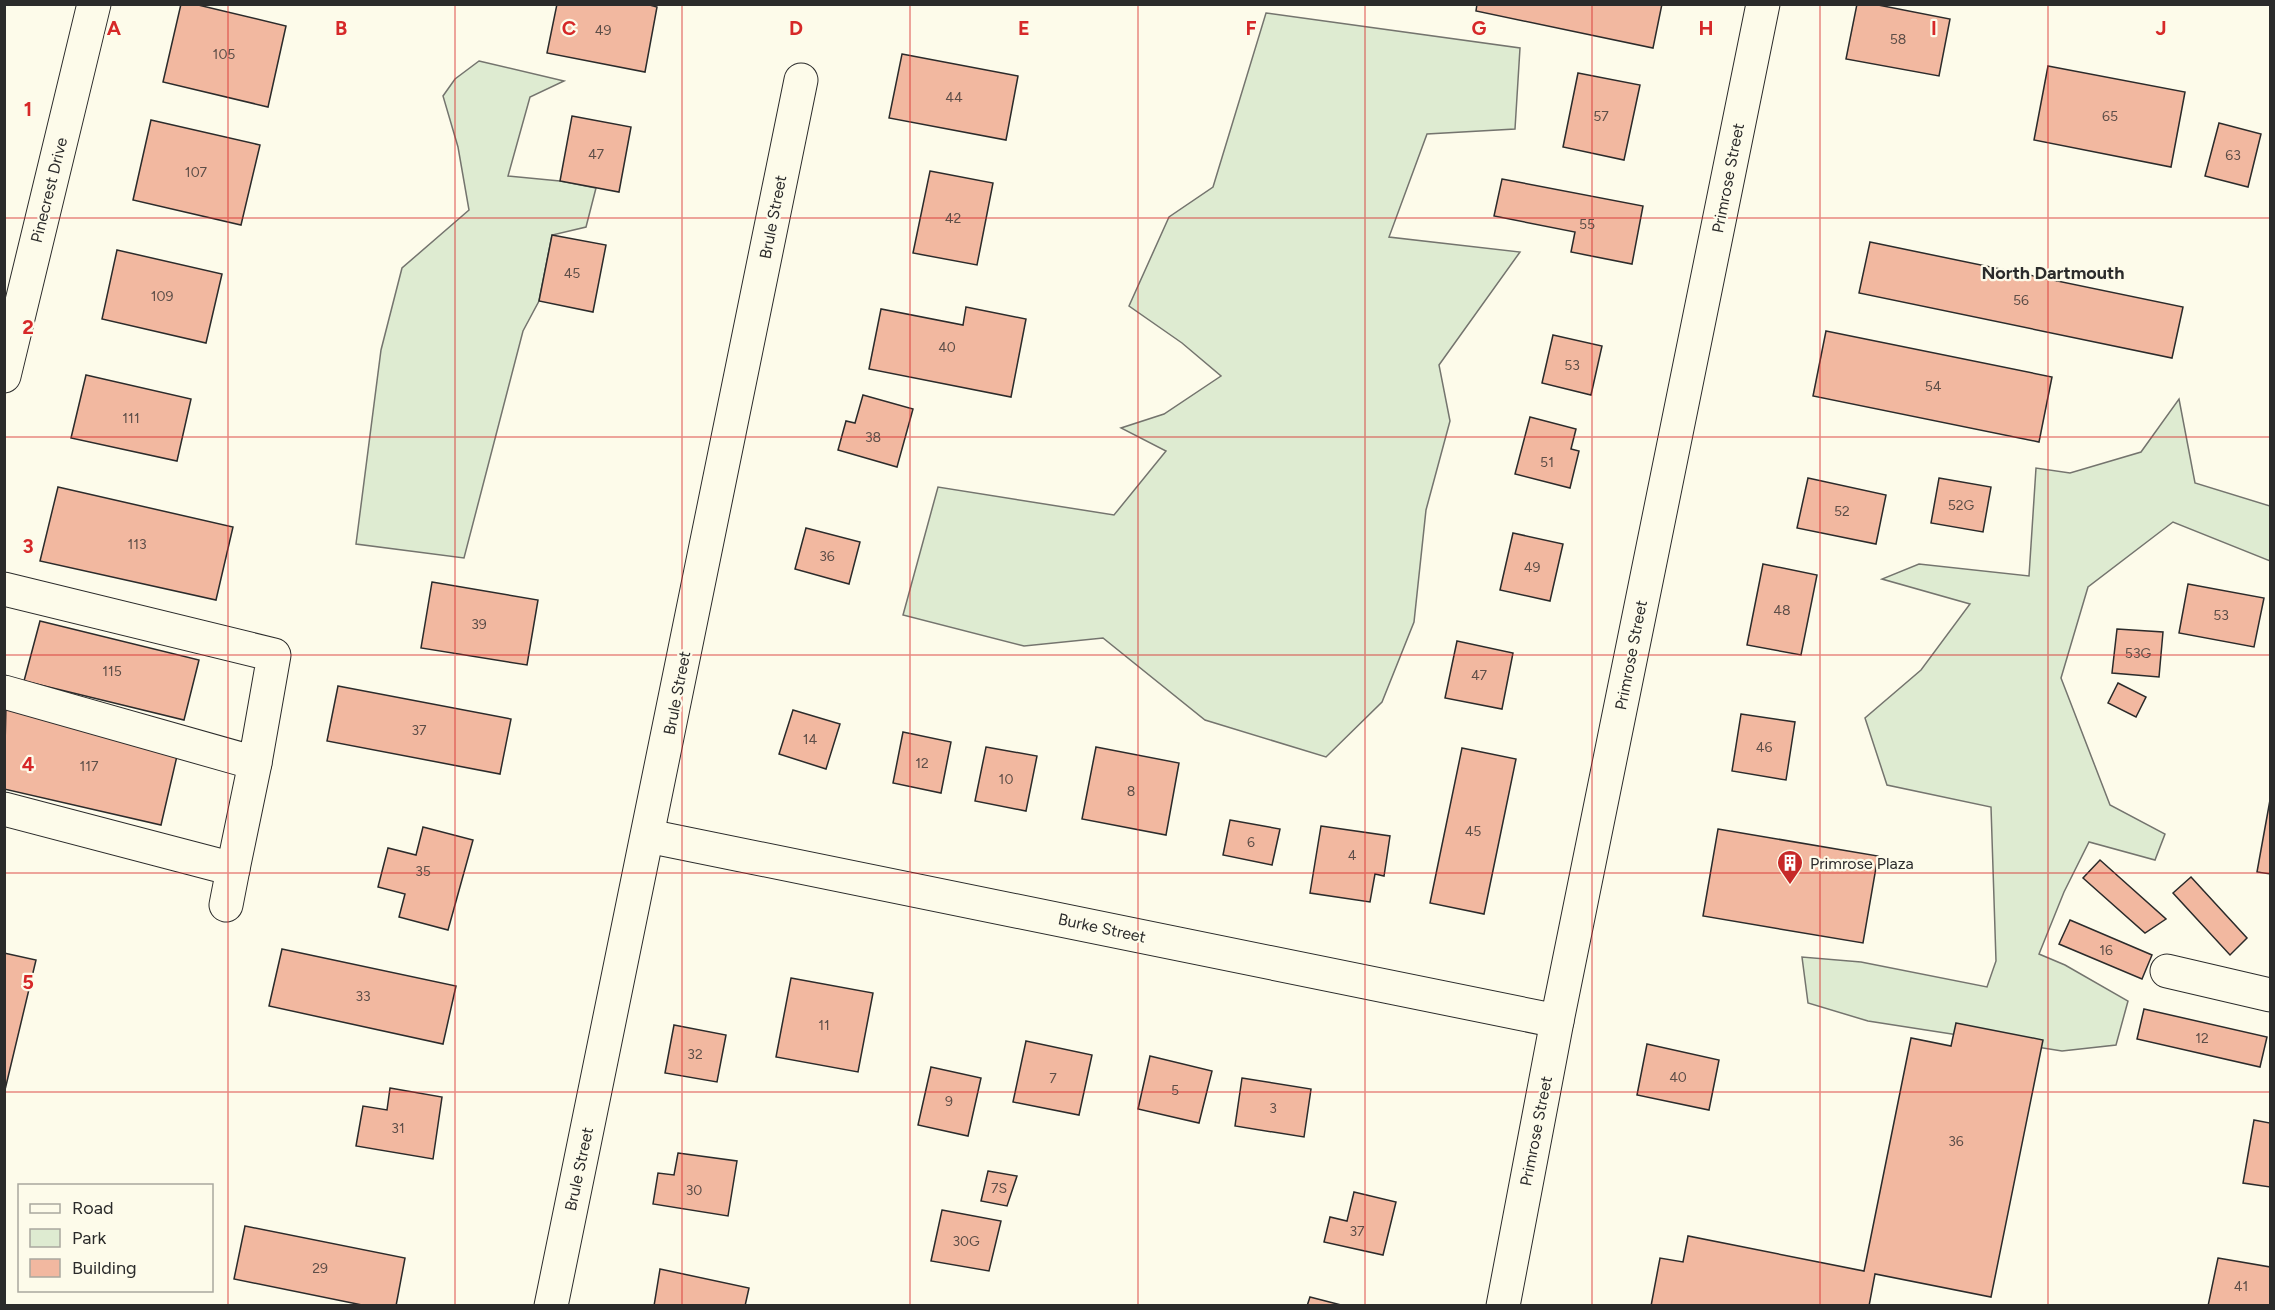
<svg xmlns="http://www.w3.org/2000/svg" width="2275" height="1310" viewBox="0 0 2275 1310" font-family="Figtree,sans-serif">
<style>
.green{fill:#deebd1;stroke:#74746e;stroke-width:1.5}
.building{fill:#f2b8a0;stroke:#2b2b2b;stroke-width:1.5}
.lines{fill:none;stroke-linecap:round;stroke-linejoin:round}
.minor-casing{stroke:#2b2b2b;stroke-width:35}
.minor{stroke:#fdfbea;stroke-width:33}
.grid{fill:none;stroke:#d62828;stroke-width:1.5;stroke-opacity:0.55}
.labels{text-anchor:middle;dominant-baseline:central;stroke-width:4.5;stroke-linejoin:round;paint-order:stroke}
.number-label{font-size:14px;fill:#5d4e48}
.street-label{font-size:16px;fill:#2b2b2b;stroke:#fdfbea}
.poi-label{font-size:16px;fill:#2b2b2b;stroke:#fdfbea;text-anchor:start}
.neighbourhood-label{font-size:18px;font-weight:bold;fill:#2b2b2b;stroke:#fdfbea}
.grid-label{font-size:20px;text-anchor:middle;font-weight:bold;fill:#d62828;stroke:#fdfbea;stroke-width:4.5;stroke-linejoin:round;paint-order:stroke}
</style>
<rect width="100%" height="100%" fill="#fdfbea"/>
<g class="green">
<polygon points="1266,13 1520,48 1515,129 1427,134 1389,237 1520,252 1439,365 1450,421 1426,510 1414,622 1382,702 1326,757 1205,720 1103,638 1024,646 903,615 938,487 1114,515 1166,451 1121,428 1164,414 1221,376 1182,343 1129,306 1169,217 1213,187"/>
<polygon points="479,61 564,81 530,97 508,176 560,181 596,188 586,227 552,235 539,301 523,331 464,558 356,544 381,350 402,268 469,210 458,147 443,96 455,79"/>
<polygon points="2179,399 2195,483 2270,506 2270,561 2173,522 2088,587 2061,678 2110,805 2165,834 2155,860 2089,842 2064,892 2039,954 2065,965 2128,1001 2116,1045 2062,1051 1868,1021 1808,1003 1802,957 1861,962 1987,987 1996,961 1991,807 1887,785 1865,718 1921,670 1970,604 1882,579 1919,564 2029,576 2036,468 2070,473 2141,452"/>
</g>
<g class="building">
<polygon points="181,4 194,4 286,26 268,107 163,82"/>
<polygon points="557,4 646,4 657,7 645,72 547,53"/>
<polygon points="1477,4 1662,4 1653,48 1476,11"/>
<polygon points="1857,4 1873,4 1950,19 1939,76 1846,59"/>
<polygon points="902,54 1018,76 1006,140 889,118"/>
<polygon points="2048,66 2185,92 2171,167 2034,140"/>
<polygon points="1578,73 1640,85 1624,160 1563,147"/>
<polygon points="572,116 631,127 619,192 560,181"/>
<polygon points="151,120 260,145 241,225 133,200"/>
<polygon points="2219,123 2261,134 2248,187 2205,176"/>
<polygon points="930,171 993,183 977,265 913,253"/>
<polygon points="1502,179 1643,206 1632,264 1571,252 1575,232 1494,216"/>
<polygon points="552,235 606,245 593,312 539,301"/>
<polygon points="1870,242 2183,307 2172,358 1859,293"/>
<polygon points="117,250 222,274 206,343 102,319"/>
<polygon points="966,307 1026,319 1011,397 869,369 881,309 963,325"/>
<polygon points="1826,331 2052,377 2039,442 1813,396"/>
<polygon points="1553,335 1602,346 1591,395 1542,383"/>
<polygon points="86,375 191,399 177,461 71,438"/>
<polygon points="863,395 913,409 897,467 838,450 846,421 855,423"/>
<polygon points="1530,417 1576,429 1571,449 1579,451 1570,488 1515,474"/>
<polygon points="1808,478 1886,495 1876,544 1797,528"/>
<polygon points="1939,478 1991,487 1983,532 1931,523"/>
<polygon points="58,487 233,527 216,600 40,561"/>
<polygon points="806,528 860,542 849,584 795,569"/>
<polygon points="1513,533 1563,544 1550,601 1500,590"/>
<polygon points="1763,564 1817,575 1801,655 1747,645"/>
<polygon points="432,582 538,600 527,665 421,648"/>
<polygon points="2188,584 2264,598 2254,647 2179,633"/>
<polygon points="40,621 199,660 184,720 24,681"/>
<polygon points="2117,629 2163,632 2159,677 2112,673"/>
<polygon points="1457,641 1513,653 1502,709 1445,698"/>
<polygon points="2118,683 2146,697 2136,717 2108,703"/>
<polygon points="338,686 511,719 500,774 327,741"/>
<polygon points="6,704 180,743 161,825 4,789"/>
<polygon points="793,710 840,724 826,769 779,754"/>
<polygon points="1741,714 1795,722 1786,780 1732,771"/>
<polygon points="903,732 951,742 941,793 893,783"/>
<polygon points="986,747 1037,756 1026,811 975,801"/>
<polygon points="1096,747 1179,763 1166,835 1082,819"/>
<polygon points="1462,748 1516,759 1484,914 1430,903"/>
<polygon points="2270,800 2270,874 2257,872"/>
<polygon points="1230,820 1280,829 1272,865 1223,855"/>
<polygon points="1321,826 1390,836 1384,876 1375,874 1370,902 1310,893"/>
<polygon points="423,827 473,840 448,930 399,917 405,894 378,887 388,848 416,855"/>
<polygon points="1718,829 1878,856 1863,943 1703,916"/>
<polygon points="2100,860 2166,919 2145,933 2083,878"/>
<polygon points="2191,877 2247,938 2230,955 2173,893"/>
<polygon points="2070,920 2152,955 2142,979 2059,944"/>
<polygon points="282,949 456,986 443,1044 269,1006"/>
<polygon points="4,953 36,960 4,1094"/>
<polygon points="791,978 873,993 858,1072 776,1057"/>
<polygon points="2144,1009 2267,1037 2260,1067 2137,1039"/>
<polygon points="1956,1023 2043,1040 1991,1297 1875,1274 1869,1306 1651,1306 1660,1258 1683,1262 1688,1236 1864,1271 1911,1038 1951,1046"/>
<polygon points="674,1025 726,1035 717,1082 665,1073"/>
<polygon points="1026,1041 1092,1055 1079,1115 1013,1102"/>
<polygon points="1647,1044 1719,1060 1709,1110 1637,1095"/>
<polygon points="1150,1056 1212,1071 1199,1123 1138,1109"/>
<polygon points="931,1067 981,1078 968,1136 918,1125"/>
<polygon points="1242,1078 1311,1089 1304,1137 1235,1126"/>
<polygon points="390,1088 442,1097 433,1159 356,1146 363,1106 387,1110"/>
<polygon points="2254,1120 2270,1123 2270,1187 2243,1183"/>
<polygon points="678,1153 737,1161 728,1216 653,1204 658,1173 674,1175"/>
<polygon points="988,1171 1017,1176 1007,1206 981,1201"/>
<polygon points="1354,1192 1396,1202 1383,1255 1324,1242 1330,1217 1347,1221"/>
<polygon points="942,1210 1001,1221 989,1271 931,1261"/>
<polygon points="245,1226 405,1258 396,1306 367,1306 234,1279"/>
<polygon points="2218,1258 2270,1267 2270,1306 2208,1306"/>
<polygon points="660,1269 749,1288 745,1306 654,1306"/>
<polygon points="1310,1297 1345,1306 1307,1306"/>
</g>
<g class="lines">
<defs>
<g id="minor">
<polyline points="4,376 94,4"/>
<polyline points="4,589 274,655 255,763 4,692"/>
<polyline points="4,809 233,869 226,905"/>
<polyline points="648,836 1557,1021"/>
<polyline points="233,869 255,763"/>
<polyline points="2167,971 2270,995"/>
<polyline points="551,1306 801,80"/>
<polyline points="1503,1306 1557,1021 1763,4"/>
</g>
</defs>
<use href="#minor" class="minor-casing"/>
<use href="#minor" class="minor"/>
</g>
<path class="grid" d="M 228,4 L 228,1306M 455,4 L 455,1306M 682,4 L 682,1306M 910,4 L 910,1306M 1138,4 L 1138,1306M 1365,4 L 1365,1306M 1592,4 L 1592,1306M 1820,4 L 1820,1306M 2048,4 L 2048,1306M 4,218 L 2270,218M 4,437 L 2270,437M 4,655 L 2270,655M 4,873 L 2270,873M 4,1092 L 2270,1092"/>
<defs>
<symbol id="building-pin" viewBox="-11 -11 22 30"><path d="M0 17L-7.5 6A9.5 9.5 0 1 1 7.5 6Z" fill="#c62828" stroke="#fdfbea"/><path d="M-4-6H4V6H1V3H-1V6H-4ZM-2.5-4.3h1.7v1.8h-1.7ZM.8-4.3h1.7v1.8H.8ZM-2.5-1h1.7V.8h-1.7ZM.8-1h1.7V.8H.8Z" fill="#fff"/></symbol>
</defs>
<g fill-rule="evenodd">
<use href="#building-pin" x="1775" y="848" width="30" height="40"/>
</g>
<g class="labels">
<g class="number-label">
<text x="603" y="30">49</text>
<text x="1898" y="39">58</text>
<text x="224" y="54">105</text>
<text x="954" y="97">44</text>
<text x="1601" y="116">57</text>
<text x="2110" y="116">65</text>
<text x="596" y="154">47</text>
<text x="2233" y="155">63</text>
<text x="196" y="172">107</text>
<text x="953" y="218">42</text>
<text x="1587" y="224">55</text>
<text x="572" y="273">45</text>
<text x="162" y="296">109</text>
<text x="2021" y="300">56</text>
<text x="947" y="347">40</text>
<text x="1572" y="365">53</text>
<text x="1933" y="386">54</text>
<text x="131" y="418">111</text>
<text x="873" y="437">38</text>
<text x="1547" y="462">51</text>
<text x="1961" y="505">52G</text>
<text x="1842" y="511">52</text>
<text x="137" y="544">113</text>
<text x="827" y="556">36</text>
<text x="1532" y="567">49</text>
<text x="1782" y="610">48</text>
<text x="2221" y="615">53</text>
<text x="479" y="624">39</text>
<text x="2138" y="653">53G</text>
<text x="112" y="671">115</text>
<text x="1479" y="675">47</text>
<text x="419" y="730">37</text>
<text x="810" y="739">14</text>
<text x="1764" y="747">46</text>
<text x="922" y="763">12</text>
<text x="89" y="766">117</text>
<text x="1006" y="779">10</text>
<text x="1131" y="791">8</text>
<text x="1473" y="831">45</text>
<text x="1251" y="842">6</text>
<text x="1352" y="855">4</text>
<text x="423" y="871">35</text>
<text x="2106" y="950">16</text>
<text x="363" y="996">33</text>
<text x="824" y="1025">11</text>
<text x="2202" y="1038">12</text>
<text x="695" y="1054">32</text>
<text x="1678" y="1077">40</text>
<text x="1053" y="1078">7</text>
<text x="1175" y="1090">5</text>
<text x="949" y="1101">9</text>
<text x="1273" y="1108">3</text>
<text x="398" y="1128">31</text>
<text x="1956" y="1141">36</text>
<text x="999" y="1188">7S</text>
<text x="694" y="1190">30</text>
<text x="1357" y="1231">37</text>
<text x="966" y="1241">30G</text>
<text x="320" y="1268">29</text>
<text x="2241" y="1286">41</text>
</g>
<g class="street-label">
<text transform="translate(1728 178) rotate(-79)">Primrose Street</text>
<text transform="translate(49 190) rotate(-76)">Pinecrest Drive</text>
<text transform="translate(773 217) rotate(-79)">Brule Street</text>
<text transform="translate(1631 655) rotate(-79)">Primrose Street</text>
<text transform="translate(677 693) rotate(-79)">Brule Street</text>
<text transform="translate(1102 928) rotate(12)">Burke Street</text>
<text transform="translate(1536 1131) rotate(-79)">Primrose Street</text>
<text transform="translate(579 1169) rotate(-78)">Brule Street</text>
</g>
<g class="poi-label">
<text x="1810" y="863">Primrose Plaza</text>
</g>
<g class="neighbourhood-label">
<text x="2053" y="273">North Dartmouth</text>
</g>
</g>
<g class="grid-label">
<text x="114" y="35">A</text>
<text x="341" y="35">B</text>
<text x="569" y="35">C</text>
<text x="796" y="35">D</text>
<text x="1024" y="35">E</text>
<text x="1251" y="35">F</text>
<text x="1479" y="35">G</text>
<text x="1706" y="35">H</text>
<text x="1934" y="35">I</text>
<text x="2161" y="35">J</text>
<text x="28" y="116">1</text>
<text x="28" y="334">2</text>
<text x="28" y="553">3</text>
<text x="28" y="771">4</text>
<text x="28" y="989">5</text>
</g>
<rect width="2275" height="1310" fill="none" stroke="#2b2b2b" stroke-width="12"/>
<rect x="18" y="1184" width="195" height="108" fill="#fdfbea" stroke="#a9a89e" stroke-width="1.5"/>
<rect x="30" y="1204" width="30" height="9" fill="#fdfbea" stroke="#a9a89e" stroke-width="1.5"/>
<text x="72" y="1214" font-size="18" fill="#2b2b2b">Road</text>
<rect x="30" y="1229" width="30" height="18" fill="#deebd1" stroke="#a9a89e" stroke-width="1.5"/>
<text x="72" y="1244" font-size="18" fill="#2b2b2b">Park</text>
<rect x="30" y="1259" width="30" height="18" fill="#f2b8a0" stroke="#a9a89e" stroke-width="1.5"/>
<text x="72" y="1274" font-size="18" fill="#2b2b2b">Building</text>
</svg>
